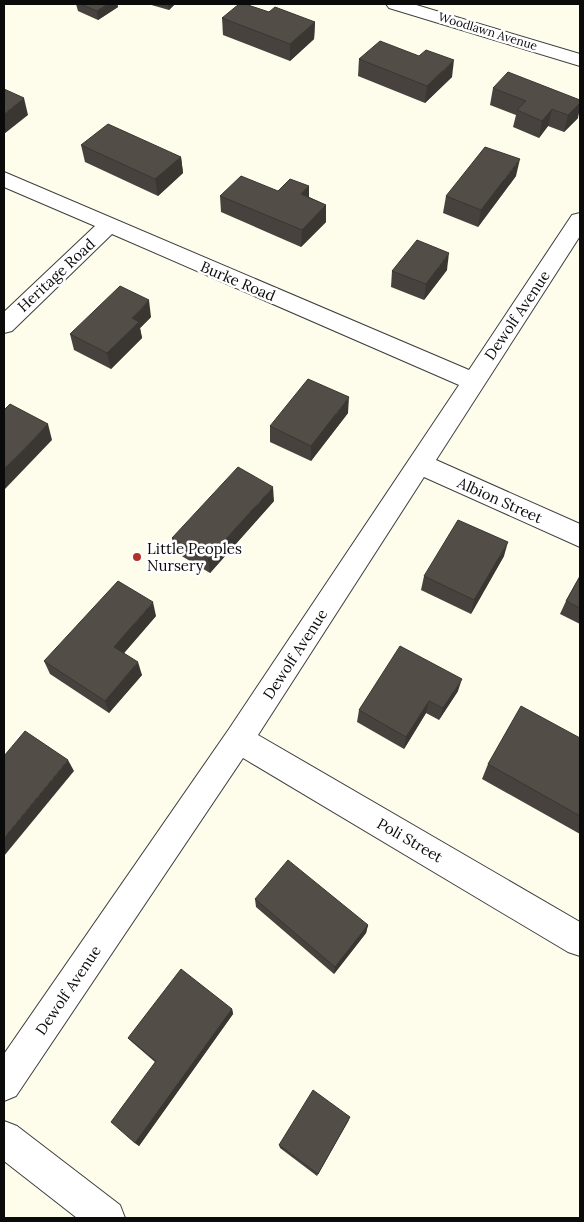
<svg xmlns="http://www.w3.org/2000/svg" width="584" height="1222" viewBox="0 0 584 1222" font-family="Lora,serif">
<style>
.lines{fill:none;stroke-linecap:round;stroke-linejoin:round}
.minor-casing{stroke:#3e3e3e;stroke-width:2}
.tertiary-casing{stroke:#3e3e3e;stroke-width:2}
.minor{fill:#fff;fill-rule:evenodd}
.tertiary{fill:#fff;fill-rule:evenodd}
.wall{fill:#47423e}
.shaded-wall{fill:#3a3632}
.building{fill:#534d48;stroke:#3a3632}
.poi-dot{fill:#b3302b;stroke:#fff;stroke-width:2}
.labels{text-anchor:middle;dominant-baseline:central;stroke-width:5;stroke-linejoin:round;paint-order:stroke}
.far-street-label{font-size:12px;fill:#0b0b0b;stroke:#fff}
.street-label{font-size:15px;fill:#0b0b0b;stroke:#fff}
.poi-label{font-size:15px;fill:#0b0b0b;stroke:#fff;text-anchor:start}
</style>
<rect width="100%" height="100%" fill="#fefcea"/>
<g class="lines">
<defs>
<g id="minor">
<polygon points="4,172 469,370 572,215 580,213 580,236 436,460 580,524 580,547 424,477 258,735 580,922 580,956 568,952 243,758 16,1096 4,1101 4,1054 229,729 459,385 112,234 12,331 4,333 4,312 95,226 4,187"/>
<polygon points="4,1121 17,1126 120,1205 125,1218 77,1218 4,1161"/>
</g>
<polygon id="tertiary" points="386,4 413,4 580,54 580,66 389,8"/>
</defs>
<use href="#minor" class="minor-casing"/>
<use href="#tertiary" class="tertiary-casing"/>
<use href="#minor" class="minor"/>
<use href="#tertiary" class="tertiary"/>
</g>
<g class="wall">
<polygon points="76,4 117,4 118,7 98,20 78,11"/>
<polygon points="148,4 175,4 169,10"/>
<polygon points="269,12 315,22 314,39 290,61 223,35 222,18"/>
<polygon points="419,56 452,77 425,103 358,76 359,59"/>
<polygon points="493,88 578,118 564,132 548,126 539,138 513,127 516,115 490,105"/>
<polygon points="81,145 181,157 183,173 158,196 85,162"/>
<polygon points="516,176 478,227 443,213 446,196"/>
<polygon points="278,191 309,197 326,205 326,222 301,247 221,212 220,196"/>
<polygon points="447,270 424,300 391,287 392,271"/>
<polygon points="151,317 140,328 142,338 111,369 74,350 70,334"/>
<polygon points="348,413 311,461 270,442 270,426"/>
<polygon points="274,501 210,573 175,552 172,538"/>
<polygon points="504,556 471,614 421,590 424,576"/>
<polygon points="580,576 580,624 560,614 566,601"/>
<polygon points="156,616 124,653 142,675 109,713 50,674 44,661"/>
<polygon points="458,691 439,720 426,713 404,749 357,722 359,710"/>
<polygon points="580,738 580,834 482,779 488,764"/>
<polygon points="255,899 368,925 366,933 334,974 256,907"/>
<polygon points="232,1009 233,1014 139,1146 135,1143 155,1062 133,1043 128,1038"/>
<polygon points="349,1120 317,1176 280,1148 279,1145"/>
</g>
<g class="shaded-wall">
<polygon points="108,4 117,4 118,7 98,20 97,11"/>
<polygon points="168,4 175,4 169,10"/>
<polygon points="315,22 314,39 290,61 290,44"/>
<polygon points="454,60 452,77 425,103 427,86"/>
<polygon points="24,98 28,115 4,134 4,114"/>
<polygon points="580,103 580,108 578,118 564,132 568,115"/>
<polygon points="552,109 548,126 539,138 542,121"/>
<polygon points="181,157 183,173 158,196 155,179"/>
<polygon points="520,159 516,176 478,227 481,210"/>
<polygon points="309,186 309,203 301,194"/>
<polygon points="326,205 326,222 301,247 302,230"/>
<polygon points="449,253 447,270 424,300 426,284"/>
<polygon points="149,300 151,317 140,328 142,338 111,369 107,353 132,318"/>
<polygon points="349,397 348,413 311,461 311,446"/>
<polygon points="48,424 52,440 4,490 4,469"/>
<polygon points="273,487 274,501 210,573 208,559"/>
<polygon points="508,542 504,556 471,614 474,600"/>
<polygon points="153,602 156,616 118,660 114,647"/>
<polygon points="138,662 142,675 109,713 105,701"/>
<polygon points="462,679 458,691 439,720 443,708"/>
<polygon points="429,701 426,713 404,749 406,737"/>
<polygon points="68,760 74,771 4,856 4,838"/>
<polygon points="368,925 366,933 334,974 335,967"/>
<polygon points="232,1009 233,1014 139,1146 135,1143"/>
</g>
<g class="building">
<polygon points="80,4 108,4 97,11"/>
<polygon points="239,4 245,4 269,12 275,7 315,22 290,44 222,18"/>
<polygon points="380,41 419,56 426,50 454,60 427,86 359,59"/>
<polygon points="508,72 580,100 580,103 568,115 552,109 542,121 517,110 526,101 493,88"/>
<polygon points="4,89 24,98 4,114"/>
<polygon points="108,124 181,157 155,179 81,145"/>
<polygon points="485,147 520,159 481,210 446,196"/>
<polygon points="241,176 278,191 290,179 309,186 301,194 326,205 302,230 220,196"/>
<polygon points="417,240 449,253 426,284 392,271"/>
<polygon points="120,286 149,300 132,318 139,322 107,353 70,334"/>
<polygon points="308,379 349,397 311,446 270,426"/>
<polygon points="10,404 48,424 4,469 4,410"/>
<polygon points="238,467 273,487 208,559 172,538"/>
<polygon points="458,520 508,542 474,600 424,576"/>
<polygon points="580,576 580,608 566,601"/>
<polygon points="118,581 153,602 114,647 138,662 105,701 44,661"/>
<polygon points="400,646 462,679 443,708 429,701 406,737 359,710"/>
<polygon points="521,706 580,738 580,816 488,764"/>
<polygon points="25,731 68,760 4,838 4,756"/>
<polygon points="288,860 368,925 335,967 255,899"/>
<polygon points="181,969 232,1009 135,1143 111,1122 156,1061 128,1038"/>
<polygon points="313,1090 350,1117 318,1174 279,1145"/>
</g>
<circle class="poi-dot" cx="137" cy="557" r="5"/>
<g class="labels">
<g class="far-street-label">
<text transform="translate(488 31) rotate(17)">Woodlawn Avenue</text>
</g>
<g class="street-label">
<text transform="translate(56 275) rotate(-43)">Heritage Road</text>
<text transform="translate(238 281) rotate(23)">Burke Road</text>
<text transform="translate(517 315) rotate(-56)">Dewolf Avenue</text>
<text transform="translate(500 500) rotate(24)">Albion Street</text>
<text transform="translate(295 654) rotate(-57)">Dewolf Avenue</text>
<text transform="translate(410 840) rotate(30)">Poli Street</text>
<text transform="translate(68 990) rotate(-56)">Dewolf Avenue</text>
</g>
<g class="poi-label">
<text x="147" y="548">Little Peoples<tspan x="147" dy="17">Nursery</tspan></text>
</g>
</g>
<rect width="584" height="1222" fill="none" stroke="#0b0b0b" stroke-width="10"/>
</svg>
